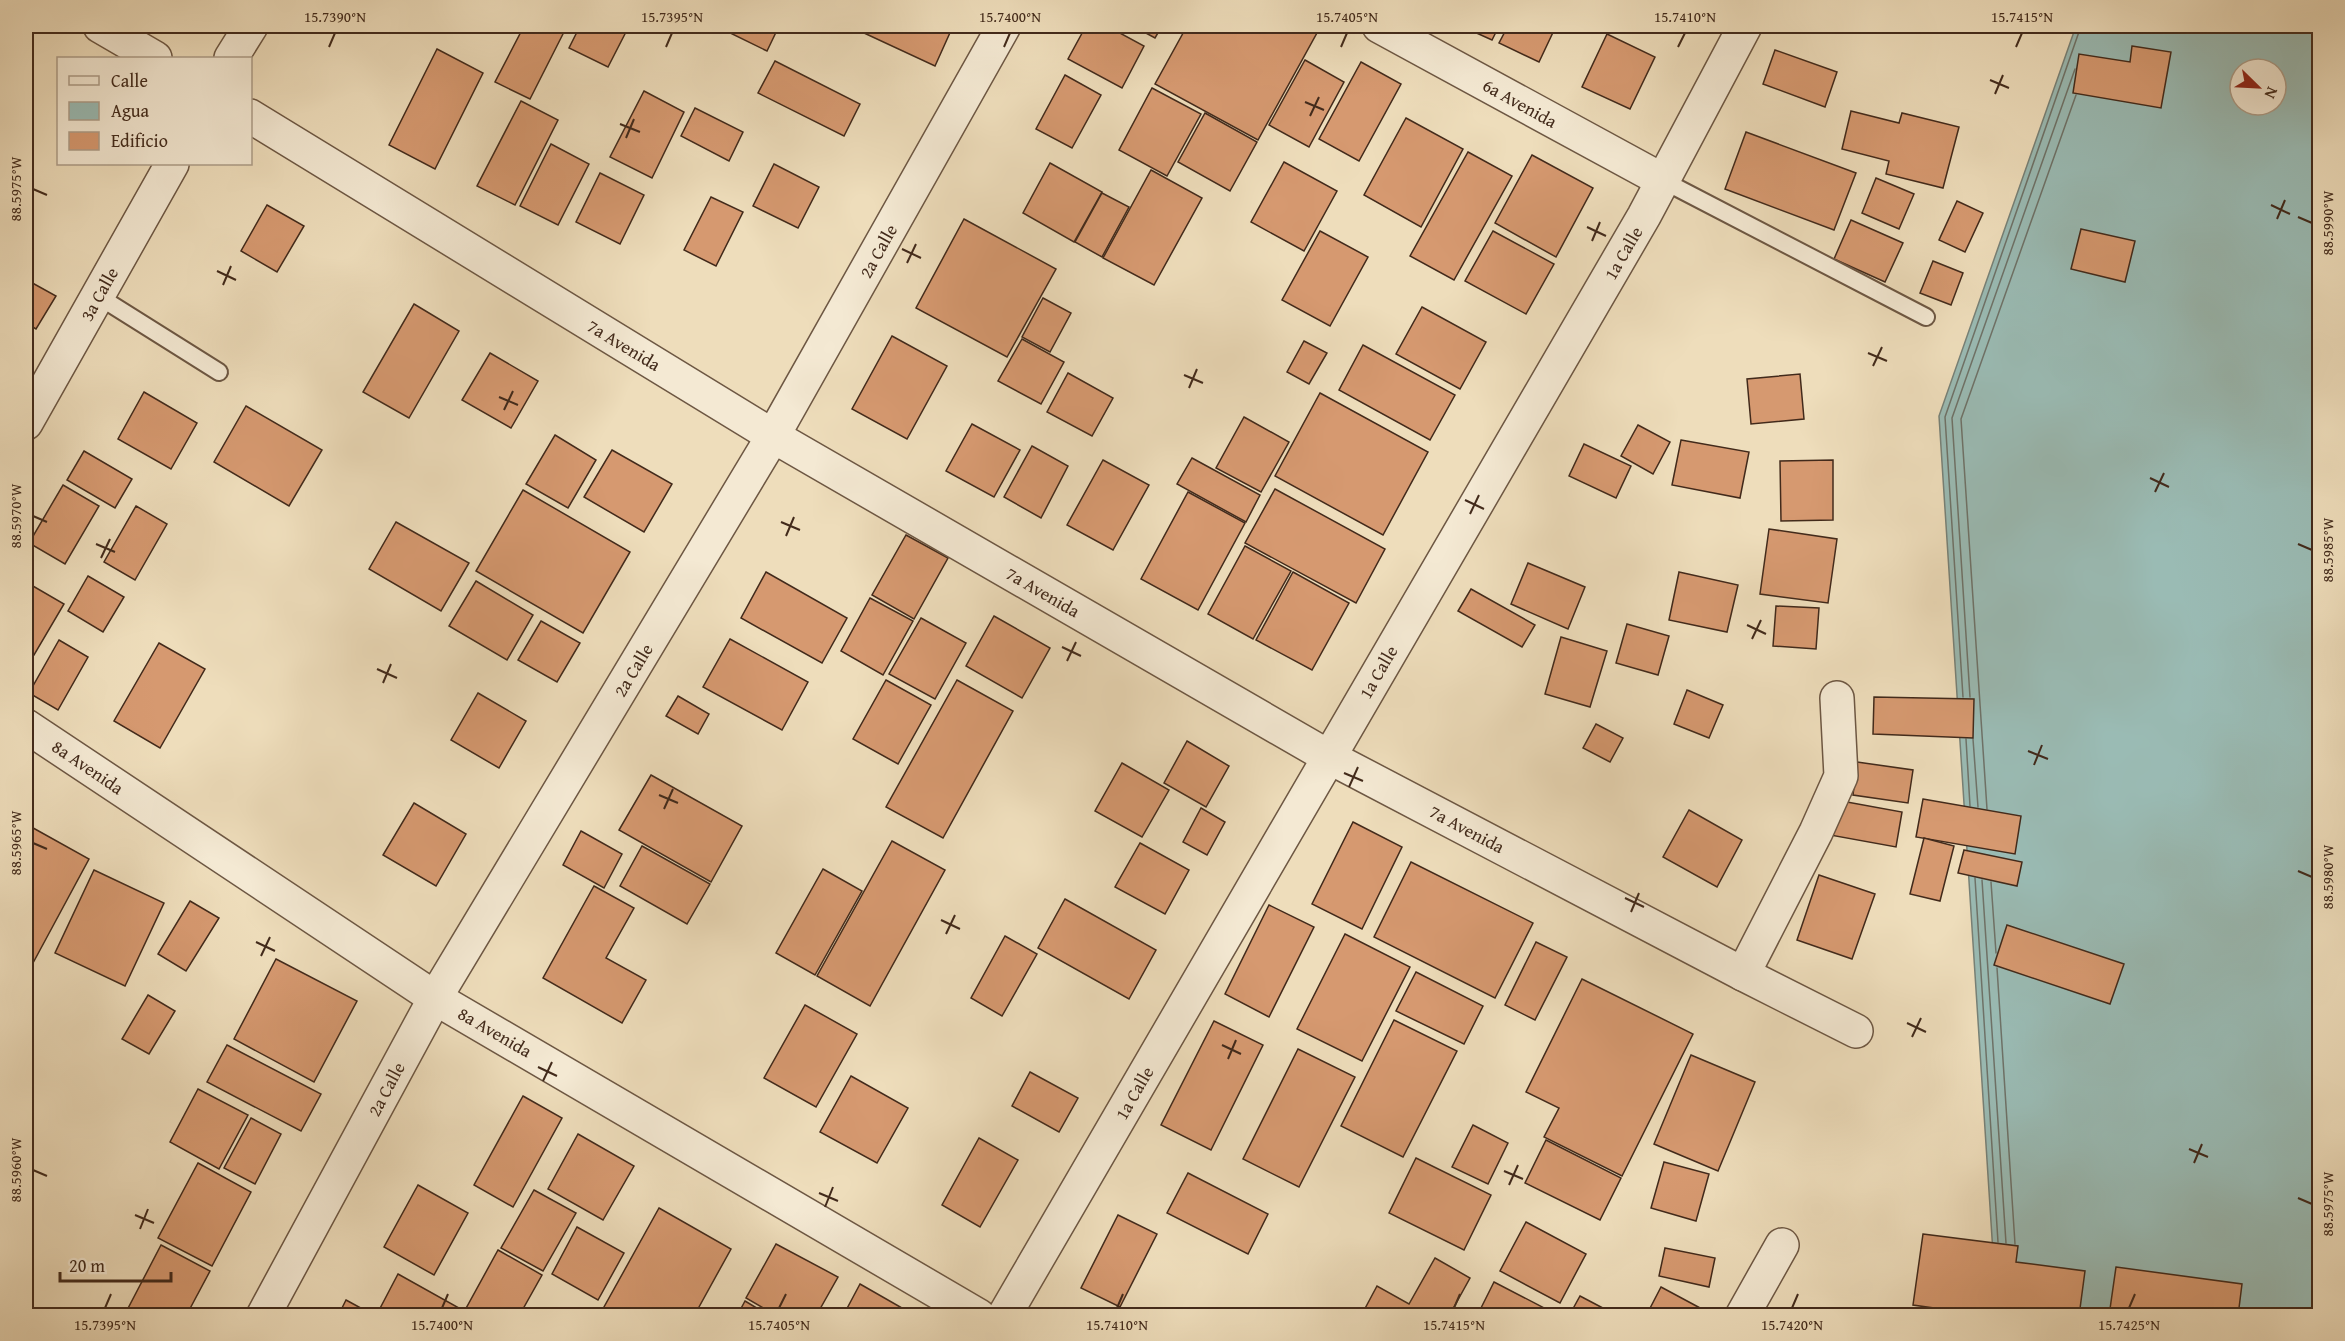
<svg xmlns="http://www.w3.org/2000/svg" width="2345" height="1341" viewBox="0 0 2345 1341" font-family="'Gentium Book Plus',serif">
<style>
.water{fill:#9abbb4;stroke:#778177;stroke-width:1.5;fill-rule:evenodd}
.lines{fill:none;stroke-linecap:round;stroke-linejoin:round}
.shore{stroke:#6e7268;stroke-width:1.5}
.building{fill:#d69970;stroke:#422a1b;stroke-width:1.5}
.lane-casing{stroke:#6d5743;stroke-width:20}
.street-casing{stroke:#6d5743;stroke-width:36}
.lane{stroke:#f4e9d3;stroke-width:16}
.street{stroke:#f4e9d3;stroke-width:33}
.ticks{fill:none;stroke:#422a1b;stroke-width:2}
.labels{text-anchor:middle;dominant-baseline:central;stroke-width:4.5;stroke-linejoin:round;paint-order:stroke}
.street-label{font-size:18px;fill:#422a1b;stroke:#f4e9d3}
.neatline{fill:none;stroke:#422a1b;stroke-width:2}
.ticks-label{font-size:15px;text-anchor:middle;fill:#422a1b}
</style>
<rect width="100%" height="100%" fill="#edb"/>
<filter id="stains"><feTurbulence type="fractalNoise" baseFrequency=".00333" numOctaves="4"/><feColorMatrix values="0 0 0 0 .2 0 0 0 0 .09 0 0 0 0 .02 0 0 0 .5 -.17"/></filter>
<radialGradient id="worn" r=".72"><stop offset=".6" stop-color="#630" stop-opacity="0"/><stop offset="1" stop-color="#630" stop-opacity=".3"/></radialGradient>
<path class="water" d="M 2076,26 L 2319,26 L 2319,1315 L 1979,1315 L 1993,1253 L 1939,416 ZM 2240,69 L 2276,69 L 2276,105 L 2240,105 Z"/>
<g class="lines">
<g class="shore">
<polyline points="1963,697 1945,417 2081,26"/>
<polyline points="1970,697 1952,418 2075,69"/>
<polyline points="1966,739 1970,806"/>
<polyline points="1973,739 1978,807"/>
<polyline points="1987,809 1961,419 2076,95"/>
<polyline points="1975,878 1998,1242"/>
<polyline points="1982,880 2006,1243"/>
<polyline points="1991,882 1996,953"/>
<polyline points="1997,968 2015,1244"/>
</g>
</g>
<g class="building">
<polygon points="524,26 555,26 565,30 530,99 495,82"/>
<polygon points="580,26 629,26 608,67 569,48"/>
<polygon points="716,26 779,26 767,51"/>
<polygon points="849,26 953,26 935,66"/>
<polygon points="1086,26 1107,26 1144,46 1122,88 1068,59"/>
<polygon points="1133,26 1162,26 1155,38"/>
<polygon points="1187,26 1308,26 1318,31 1258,140 1155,84"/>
<polygon points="1461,26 1499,26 1492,40"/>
<polygon points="1508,26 1556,26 1539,62 1499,43"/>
<polygon points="1607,34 1655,57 1630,109 1582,87"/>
<polygon points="2132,46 2171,52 2161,108 2073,93 2079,54 2130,62"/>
<polygon points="437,49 483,73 435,169 389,145"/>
<polygon points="1775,50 1837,72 1825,107 1763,84"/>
<polygon points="1305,60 1344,82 1309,147 1269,125"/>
<polygon points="775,61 860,104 844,136 758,93"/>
<polygon points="1361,62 1401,84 1359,161 1319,139"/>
<polygon points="1065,75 1101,95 1072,148 1036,129"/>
<polygon points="1152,88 1201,114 1167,176 1119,150"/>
<polygon points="644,91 684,112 652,178 610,157"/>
<polygon points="521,101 558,120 515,205 477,186"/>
<polygon points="695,108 743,132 729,161 681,136"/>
<polygon points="1851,111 1899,123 1902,113 1959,127 1943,188 1886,174 1889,161 1842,149"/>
<polygon points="1205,113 1257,142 1230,191 1178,162"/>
<polygon points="1406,118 1463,149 1421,227 1364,195"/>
<polygon points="1746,132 1856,173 1834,230 1725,189"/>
<polygon points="551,144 589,164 558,225 520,206"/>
<polygon points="1468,152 1512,176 1454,280 1410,256"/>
<polygon points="1532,155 1593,188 1556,257 1495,223"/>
<polygon points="1284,162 1337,191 1304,251 1251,222"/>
<polygon points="1050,163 1102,192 1074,242 1023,213"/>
<polygon points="774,164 819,187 798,228 753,206"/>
<polygon points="1151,170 1202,198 1154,285 1103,258"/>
<polygon points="600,173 644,195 620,244 576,222"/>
<polygon points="1876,178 1914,194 1899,229 1862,213"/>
<polygon points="1102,193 1129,207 1102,257 1075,242"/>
<polygon points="711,197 743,212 716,266 684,250"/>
<polygon points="1957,201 1983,213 1965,252 1939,240"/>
<polygon points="267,205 304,226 277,272 241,251"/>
<polygon points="964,219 1056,269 1007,357 916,308"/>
<polygon points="1851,220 1903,243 1885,282 1834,259"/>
<polygon points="2081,229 2135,241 2125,282 2071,269"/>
<polygon points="1320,231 1368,257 1330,326 1282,300"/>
<polygon points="1493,231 1554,264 1526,314 1465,281"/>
<polygon points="1933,261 1963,273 1951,305 1920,293"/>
<polygon points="27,280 56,296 36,329 26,323"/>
<polygon points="1043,298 1071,313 1050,352 1022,337"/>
<polygon points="414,304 459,331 409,418 363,392"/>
<polygon points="1422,307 1486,342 1460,389 1396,354"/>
<polygon points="892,336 947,366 907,439 852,409"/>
<polygon points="1022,339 1064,362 1041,404 998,381"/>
<polygon points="1304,341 1327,353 1309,384 1287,372"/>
<polygon points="1363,345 1455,395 1430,440 1339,390"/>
<polygon points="490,353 538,381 511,428 462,400"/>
<polygon points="1068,373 1113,398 1092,436 1047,412"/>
<polygon points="1800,374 1804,419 1751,424 1747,379"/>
<polygon points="144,392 197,423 171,469 118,439"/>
<polygon points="1320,393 1428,452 1383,535 1275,476"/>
<polygon points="246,406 322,450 289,506 214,462"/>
<polygon points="1244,417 1289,442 1261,492 1216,468"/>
<polygon points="972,424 1020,450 994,497 946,471"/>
<polygon points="1638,425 1670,442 1653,474 1621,456"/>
<polygon points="555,435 596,460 568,508 526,484"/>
<polygon points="1681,440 1749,452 1740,498 1672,485"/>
<polygon points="1584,444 1631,466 1616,498 1569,476"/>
<polygon points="1032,446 1068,466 1041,518 1004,497"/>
<polygon points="612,450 672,484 644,532 584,497"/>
<polygon points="84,451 132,479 115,508 67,480"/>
<polygon points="1192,458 1260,495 1246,522 1177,484"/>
<polygon points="1103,460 1149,485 1113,550 1067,525"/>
<polygon points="1833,460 1833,520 1781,521 1780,461"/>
<polygon points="63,485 99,506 65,564 29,543"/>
<polygon points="1275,489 1385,549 1356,603 1245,543"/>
<polygon points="523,490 630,552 583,633 476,571"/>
<polygon points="1188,492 1245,523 1198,610 1141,579"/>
<polygon points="136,506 167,524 135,580 104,562"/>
<polygon points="396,522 469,563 441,611 369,569"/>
<polygon points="1769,529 1837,539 1828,603 1760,594"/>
<polygon points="906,535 948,558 914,619 872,595"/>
<polygon points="1245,546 1291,571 1253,639 1208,614"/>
<polygon points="1528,563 1585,587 1568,629 1511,604"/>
<polygon points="766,572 847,618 822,663 741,618"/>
<polygon points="1293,572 1349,603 1312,670 1256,640"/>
<polygon points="1679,572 1738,585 1727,632 1669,620"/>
<polygon points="88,576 124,597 103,632 68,611"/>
<polygon points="476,581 533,615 507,660 449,626"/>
<polygon points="26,582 64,604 34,655 26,650"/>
<polygon points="1471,589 1535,625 1522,647 1458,611"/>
<polygon points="870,598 913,621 883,675 841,651"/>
<polygon points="1776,606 1819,608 1816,649 1773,646"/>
<polygon points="994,616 1050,648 1022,698 966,666"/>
<polygon points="921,618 966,643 935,699 889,674"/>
<polygon points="541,621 580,643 557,682 518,660"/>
<polygon points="1627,624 1669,636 1658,675 1616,663"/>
<polygon points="1561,637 1607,651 1590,707 1545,694"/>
<polygon points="730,639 808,682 782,730 703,687"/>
<polygon points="59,640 88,657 58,710 29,693"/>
<polygon points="159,643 205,669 160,748 114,721"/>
<polygon points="886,680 931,705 898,764 853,739"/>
<polygon points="957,680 1013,711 943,838 886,807"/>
<polygon points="1687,690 1723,705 1709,738 1674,724"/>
<polygon points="478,693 526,721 499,768 451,740"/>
<polygon points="678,696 709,714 698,734 666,716"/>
<polygon points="1874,697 1974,699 1973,738 1873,734"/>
<polygon points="1596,724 1623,738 1610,762 1583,748"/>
<polygon points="1187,741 1229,766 1206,807 1164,783"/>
<polygon points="1857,762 1913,770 1908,803 1853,795"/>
<polygon points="1122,763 1169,790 1142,837 1095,811"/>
<polygon points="651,775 742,826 711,882 619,830"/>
<polygon points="1923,799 2021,816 2015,854 1916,837"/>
<polygon points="1836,800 1902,812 1896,847 1830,835"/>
<polygon points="414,803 466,834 436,886 383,855"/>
<polygon points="1201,808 1225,822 1207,855 1183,842"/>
<polygon points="1689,810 1742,840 1717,887 1663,857"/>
<polygon points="1353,822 1402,847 1362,929 1312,904"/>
<polygon points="26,824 89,859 26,976"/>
<polygon points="581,831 622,854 604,888 563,865"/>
<polygon points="1924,838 1954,846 1940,901 1910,894"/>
<polygon points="892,841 945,870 870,1006 817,976"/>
<polygon points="1140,843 1189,870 1165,914 1115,887"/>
<polygon points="642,846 710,884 687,924 620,886"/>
<polygon points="1964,850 2022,862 2017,886 1958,873"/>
<polygon points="1411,862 1533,923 1495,998 1374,937"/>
<polygon points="823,869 862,891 815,975 776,953"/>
<polygon points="94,870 164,903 125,986 55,953"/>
<polygon points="1819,875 1875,894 1852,959 1797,940"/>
<polygon points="594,886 634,908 606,958 646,980 622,1023 543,978"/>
<polygon points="1065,899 1156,950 1129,999 1038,948"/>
<polygon points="190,901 219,918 186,971 158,954"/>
<polygon points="1269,905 1314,927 1269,1017 1225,994"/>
<polygon points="2007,925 2124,964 2110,1004 1994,965"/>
<polygon points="1345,934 1410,967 1362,1061 1297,1029"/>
<polygon points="1005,936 1037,954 1002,1016 971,998"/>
<polygon points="1536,942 1567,957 1535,1020 1505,1005"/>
<polygon points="276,959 357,1001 314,1082 234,1039"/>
<polygon points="1416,972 1483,1006 1464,1044 1396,1011"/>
<polygon points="1582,979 1693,1034 1622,1176 1544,1137 1559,1108 1526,1092"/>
<polygon points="148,995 175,1011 149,1054 122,1039"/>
<polygon points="805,1005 857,1034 816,1107 764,1078"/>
<polygon points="1394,1020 1457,1051 1403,1157 1341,1126"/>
<polygon points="1214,1021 1263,1045 1211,1150 1161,1125"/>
<polygon points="227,1045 321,1094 301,1131 207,1082"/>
<polygon points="1298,1049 1355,1077 1299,1187 1243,1159"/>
<polygon points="1691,1055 1755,1082 1718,1171 1654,1144"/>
<polygon points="1030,1072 1078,1098 1059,1132 1012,1106"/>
<polygon points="851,1076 908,1108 877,1163 820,1132"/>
<polygon points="198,1089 248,1115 219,1169 170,1142"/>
<polygon points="523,1096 562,1118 513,1207 474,1185"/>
<polygon points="251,1118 281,1134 255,1184 224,1168"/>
<polygon points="1473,1125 1508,1143 1488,1184 1452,1167"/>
<polygon points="578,1134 634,1166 603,1220 548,1189"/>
<polygon points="979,1138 1018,1160 980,1227 942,1205"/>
<polygon points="1546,1140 1621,1178 1600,1220 1525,1183"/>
<polygon points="1416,1158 1491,1195 1464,1250 1389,1213"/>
<polygon points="1664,1162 1709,1174 1696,1221 1651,1208"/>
<polygon points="198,1163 251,1192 212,1266 158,1238"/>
<polygon points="1188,1173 1268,1214 1248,1254 1167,1213"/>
<polygon points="418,1185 468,1213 434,1275 384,1247"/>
<polygon points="534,1190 576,1213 543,1271 501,1248"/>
<polygon points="659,1208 731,1249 694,1316 599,1316"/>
<polygon points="1118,1215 1157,1234 1120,1307 1081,1288"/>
<polygon points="1526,1222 1586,1254 1560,1303 1500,1271"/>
<polygon points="577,1227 624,1253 598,1300 552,1274"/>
<polygon points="1923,1234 2018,1246 2016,1262 2085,1271 2079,1316 1991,1316 1913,1305"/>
<polygon points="776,1244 838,1277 816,1316 777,1316 746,1298"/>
<polygon points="161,1245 210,1271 186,1316 124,1316"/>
<polygon points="1665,1248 1715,1258 1709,1287 1659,1276"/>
<polygon points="498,1250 542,1275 519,1316 471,1316 464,1312"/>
<polygon points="1435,1258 1470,1278 1449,1316 1361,1316 1377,1286 1409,1304"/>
<polygon points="2116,1267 2242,1284 2238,1316 2109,1316"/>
<polygon points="398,1274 459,1308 455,1316 376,1316"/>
<polygon points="1494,1282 1552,1312 1550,1316 1477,1316"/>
<polygon points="860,1284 916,1316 843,1316"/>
<polygon points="1661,1287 1715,1316 1646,1316"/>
<polygon points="1580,1296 1618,1316 1569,1316"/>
<polygon points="346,1300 370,1313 368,1316 338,1316"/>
<polygon points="745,1301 770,1316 737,1316"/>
</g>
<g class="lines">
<defs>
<g id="lane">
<polyline points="1662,180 1926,317"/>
<polyline points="98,296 219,372"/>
</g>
<g id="street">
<polyline points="100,26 155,58"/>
<polyline points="1379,26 1662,180"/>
<polyline points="231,58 251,26"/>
<polyline points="250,116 773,436 1329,757 1743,974 1856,1031"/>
<polyline points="26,423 172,164"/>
<polyline points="26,726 435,998 979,1316"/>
<polyline points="1743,974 1816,832 1841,776 1837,698"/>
<polyline points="263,1316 435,998 773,436 1004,26"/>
<polyline points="1004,1316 1644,216 1745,26"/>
<polyline points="1742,1316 1782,1245"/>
</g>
</defs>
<use href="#lane" class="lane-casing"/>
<use href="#street" class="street-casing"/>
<use href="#lane" class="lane"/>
<use href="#street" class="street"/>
</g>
<path class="ticks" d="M 329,47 L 335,33M 666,47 L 672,33M 1004,47 L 1010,33M 1341,47 L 1347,33M 1678,47 L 1685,33M 2016,47 L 2022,33M 1990,80 L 2009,88M 1995,94 L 2003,75M 1305,102 L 1324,110M 1310,116 L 1319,97M 620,124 L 640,132M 626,138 L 634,119M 33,189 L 47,195M 2271,205 L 2290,214M 2298,217 L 2312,223M 2277,219 L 2285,200M 1587,227 L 1606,236M 1592,241 L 1600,222M 902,249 L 921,258M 907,263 L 916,244M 217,271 L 236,280M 223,285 L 231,266M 1868,353 L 1887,361M 1873,366 L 1882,347M 1184,375 L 1203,383M 1189,388 L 1197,369M 499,397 L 518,405M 504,410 L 513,391M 2150,478 L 2169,487M 2155,492 L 2164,473M 1465,500 L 1484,509M 1470,514 L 1479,495M 33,516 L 47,522M 781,522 L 800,530M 786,536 L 794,517M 96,544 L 115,552M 2298,544 L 2312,550M 101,558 L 110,539M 1747,625 L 1766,634M 1752,639 L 1761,620M 1062,647 L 1081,656M 1067,661 L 1076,642M 377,669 L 397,678M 383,683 L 391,664M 2028,751 L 2048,759M 2034,765 L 2042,745M 1344,773 L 1363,781M 1349,787 L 1358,767M 659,795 L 678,803M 664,809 L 673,789M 33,843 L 47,849M 2298,871 L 2312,877M 1625,898 L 1644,907M 1631,912 L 1639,893M 941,920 L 960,929M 946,934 L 955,915M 256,942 L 275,951M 261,956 L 270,937M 1907,1023 L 1926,1032M 1912,1037 L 1921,1018M 1222,1045 L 1241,1054M 1228,1059 L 1236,1040M 538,1067 L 557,1076M 543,1081 L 552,1062M 2189,1149 L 2208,1157M 2194,1163 L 2202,1144M 33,1170 L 47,1176M 1504,1171 L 1523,1179M 1509,1185 L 1518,1165M 819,1193 L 838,1201M 2298,1198 L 2312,1204M 825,1207 L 833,1187M 135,1215 L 154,1223M 140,1229 L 148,1209M 105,1308 L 111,1294M 442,1308 L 448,1294M 779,1308 L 786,1294M 1117,1308 L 1123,1294M 1454,1308 L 1460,1294M 1792,1308 L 1798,1294M 2129,1308 L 2135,1294"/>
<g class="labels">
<g class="street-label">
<text transform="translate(1520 103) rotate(29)">6a Avenida</text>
<text transform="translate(878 251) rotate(-61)">2a Calle</text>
<text transform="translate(1623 253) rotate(-60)">1a Calle</text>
<text transform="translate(99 294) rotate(-61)">3a Calle</text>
<text transform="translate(624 345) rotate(31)">7a Avenida</text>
<text transform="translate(1043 592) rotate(30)">7a Avenida</text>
<text transform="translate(633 670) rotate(-59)">2a Calle</text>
<text transform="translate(1378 672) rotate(-60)">1a Calle</text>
<text transform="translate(88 767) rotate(34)">8a Avenida</text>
<text transform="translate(1467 829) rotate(28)">7a Avenida</text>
<text transform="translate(495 1032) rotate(30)">8a Avenida</text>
<text transform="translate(386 1089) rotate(-62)">2a Calle</text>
<text transform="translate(1134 1093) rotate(-60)">1a Calle</text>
</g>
</g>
<rect width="2345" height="1341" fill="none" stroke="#edb" stroke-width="66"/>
<rect x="57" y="57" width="195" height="108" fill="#f4e9d3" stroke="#ad9d89" stroke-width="1.5"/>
<rect x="69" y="76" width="30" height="9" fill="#f4e9d3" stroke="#ad9d89" stroke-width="1.5"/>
<text x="111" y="87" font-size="18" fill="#422a1b">Calle</text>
<rect x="69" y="102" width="30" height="18" fill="#9abbb4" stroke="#ad9d89" stroke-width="1.5"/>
<text x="111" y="117" font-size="18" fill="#422a1b">Agua</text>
<rect x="69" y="132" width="30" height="18" fill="#d69970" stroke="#ad9d89" stroke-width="1.5"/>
<text x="111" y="147" font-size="18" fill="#422a1b">Edificio</text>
<g transform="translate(2258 87) rotate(114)"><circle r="28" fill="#f4e9d3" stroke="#ad9d89" stroke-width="1.5"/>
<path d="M0-4.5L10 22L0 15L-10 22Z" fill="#8f2418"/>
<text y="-9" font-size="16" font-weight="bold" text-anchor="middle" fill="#422a1b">N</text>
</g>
<path d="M60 1272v9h111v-9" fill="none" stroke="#422a1b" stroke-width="3"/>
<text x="69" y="1272" font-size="18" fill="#422a1b" stroke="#f4e9d3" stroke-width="4.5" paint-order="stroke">20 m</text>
<rect x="33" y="33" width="2279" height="1275" class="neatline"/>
<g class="ticks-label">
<text x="335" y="22">15.7390°N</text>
<text x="672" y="22">15.7395°N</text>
<text x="1010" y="22">15.7400°N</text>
<text x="1347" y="22">15.7405°N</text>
<text x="1685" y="22">15.7410°N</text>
<text x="2022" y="22">15.7415°N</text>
<text transform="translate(16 189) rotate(-90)" y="5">88.5975°W</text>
<text transform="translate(2328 223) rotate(-90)" y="5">88.5990°W</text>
<text transform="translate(16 516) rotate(-90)" y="5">88.5970°W</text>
<text transform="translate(2328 550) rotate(-90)" y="5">88.5985°W</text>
<text transform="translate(16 843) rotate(-90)" y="5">88.5965°W</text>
<text transform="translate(2328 877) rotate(-90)" y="5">88.5980°W</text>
<text transform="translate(16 1170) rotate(-90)" y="5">88.5960°W</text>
<text transform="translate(2328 1204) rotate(-90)" y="5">88.5975°W</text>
<text x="105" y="1330">15.7395°N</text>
<text x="442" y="1330">15.7400°N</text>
<text x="779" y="1330">15.7405°N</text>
<text x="1117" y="1330">15.7410°N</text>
<text x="1454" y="1330">15.7415°N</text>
<text x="1792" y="1330">15.7420°N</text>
<text x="2129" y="1330">15.7425°N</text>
</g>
<rect width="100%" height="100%" filter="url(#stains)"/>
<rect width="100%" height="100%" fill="url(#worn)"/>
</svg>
